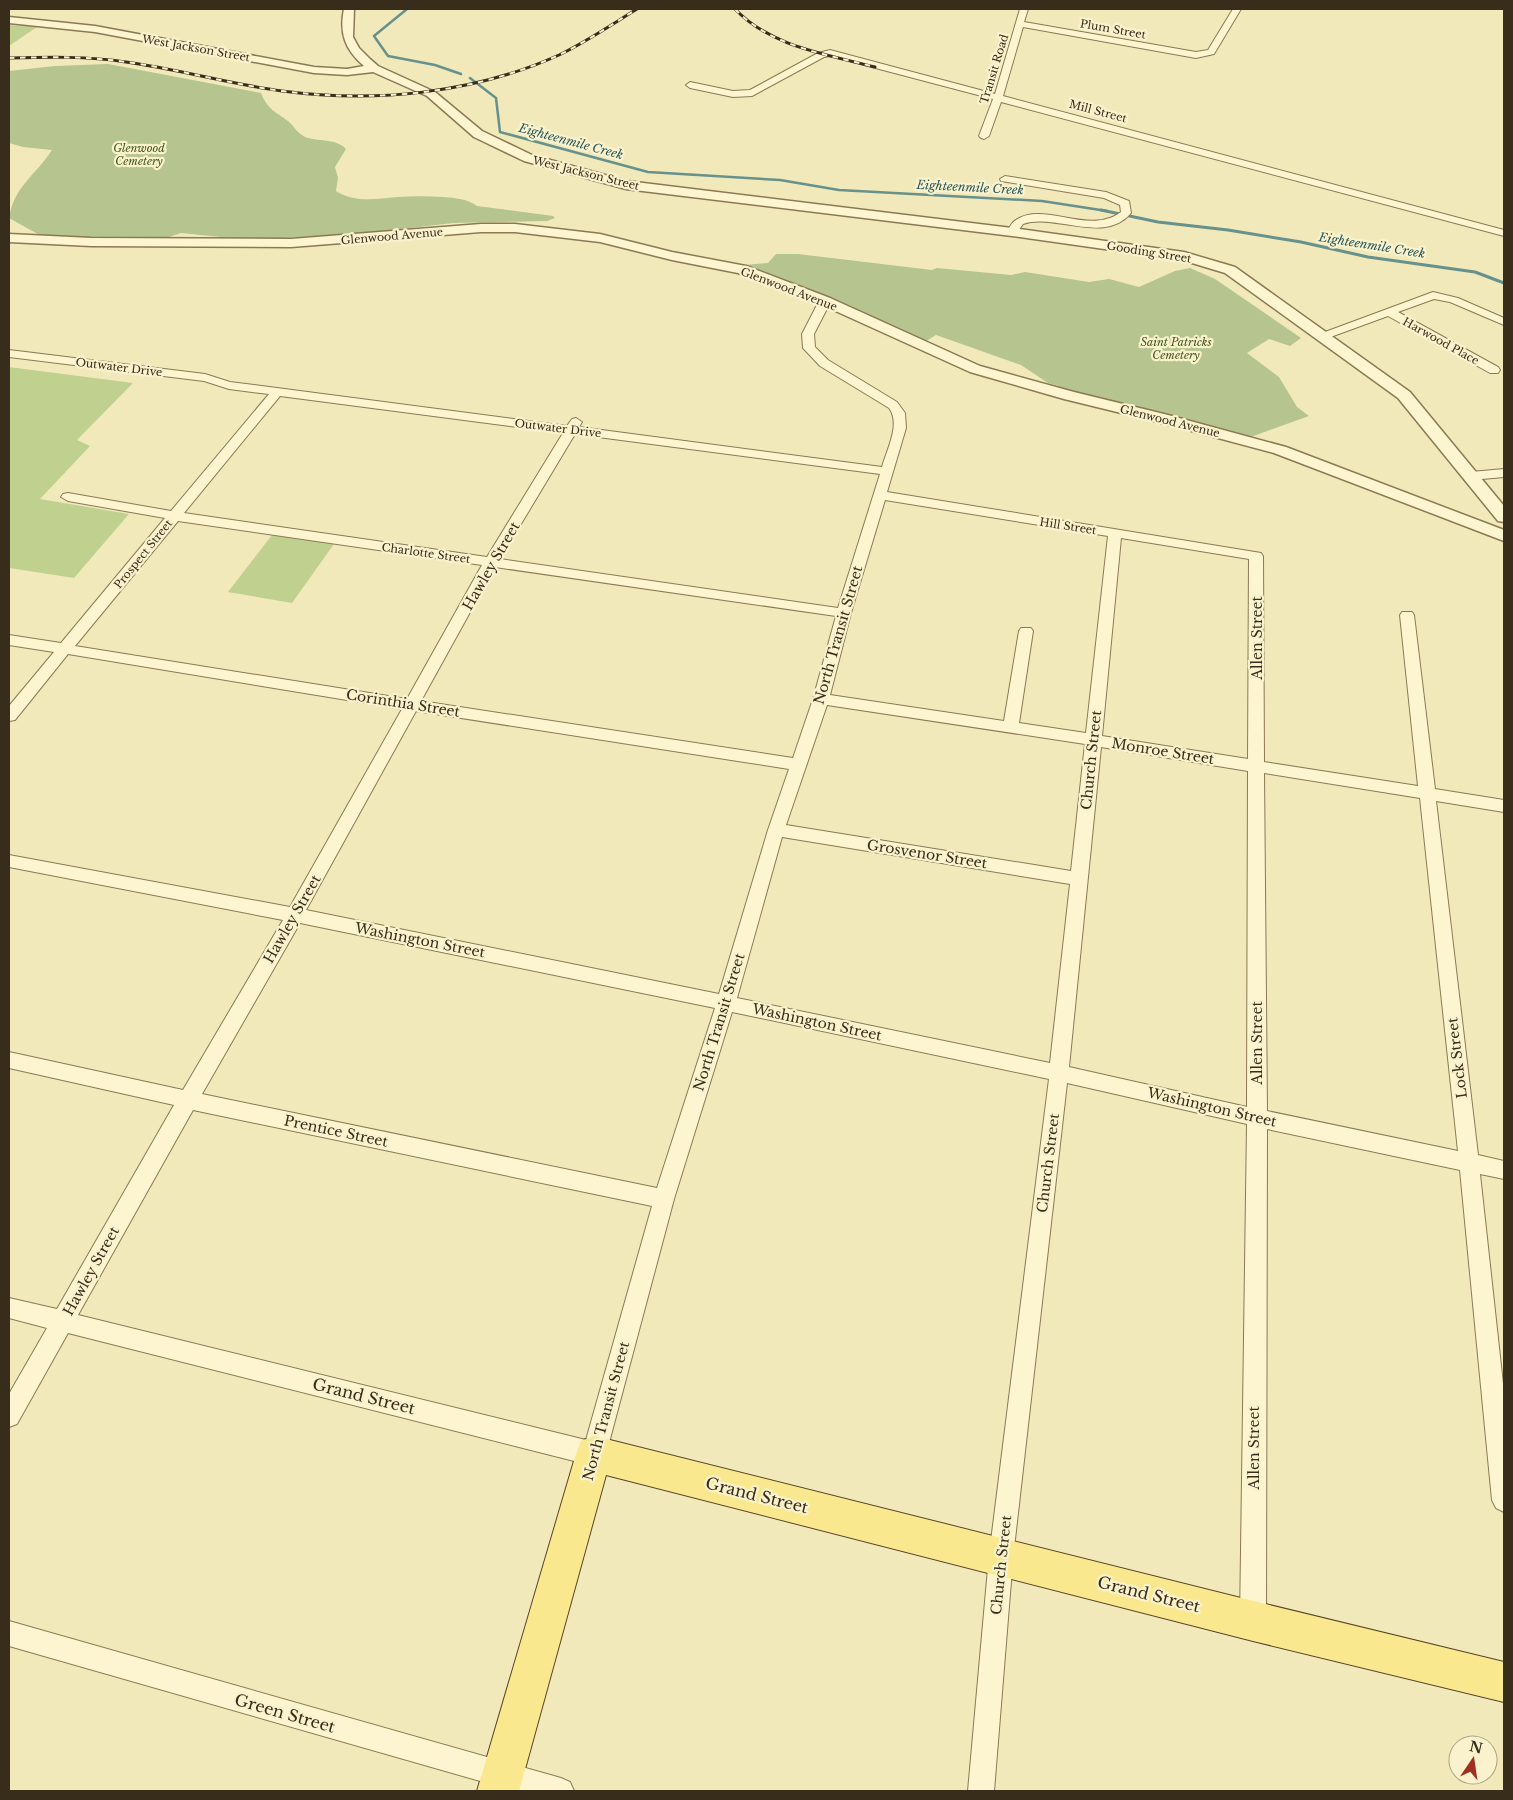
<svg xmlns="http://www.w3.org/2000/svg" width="1513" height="1800" viewBox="0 0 1513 1800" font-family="'Libre Baskerville',serif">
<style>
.green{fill:#c0d18f}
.cemetery{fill:#b6c48f}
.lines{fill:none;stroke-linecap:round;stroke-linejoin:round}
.stream-far1{stroke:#67918c;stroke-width:2.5}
.stream{stroke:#67918c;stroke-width:3}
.minor-casing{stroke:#8b7954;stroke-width:2}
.tertiary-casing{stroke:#8b7954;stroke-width:3}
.primary-casing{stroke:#584529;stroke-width:2}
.minor{fill:#fcf5cf;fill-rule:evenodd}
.tertiary{fill:#fcf5cf;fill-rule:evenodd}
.primary{fill:#fae88e;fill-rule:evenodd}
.rail-casing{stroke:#382d1a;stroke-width:3}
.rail{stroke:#f9f2cc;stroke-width:2;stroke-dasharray:5.5;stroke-linecap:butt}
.labels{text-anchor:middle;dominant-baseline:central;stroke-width:4.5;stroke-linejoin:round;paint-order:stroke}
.far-street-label{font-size:11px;fill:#382d1a;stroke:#f9f2cc}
.far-park-label{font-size:11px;font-style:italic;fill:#41571e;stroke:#f9f2cc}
.far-water-label{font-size:12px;font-style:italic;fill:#28565a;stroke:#f9f2cc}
.street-label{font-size:14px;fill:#382d1a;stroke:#f9f2cc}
.near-street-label{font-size:16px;fill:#382d1a;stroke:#f9f2cc}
</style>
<rect width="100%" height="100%" fill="#f2e9bb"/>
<g class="green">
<polygon points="9,25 37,27 9,46"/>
<polygon points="9,367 133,383 77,440 90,446 40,499 129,514 74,578 9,568"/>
<polygon points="272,535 334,544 292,603 228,592"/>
</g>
<g class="cemetery">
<path d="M 108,64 L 261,93 C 267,109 276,112 288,121 C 294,126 297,133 305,137 C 318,142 336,138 346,149 L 335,167 L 338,178 L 336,191 C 355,203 375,199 397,197 C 412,196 428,196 444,197 C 455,198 468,199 477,206 L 553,216 L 555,218 L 547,221 L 453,223 L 368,233 L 250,240 L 181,233 L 163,239 L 45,238 L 9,218 C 14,186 36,175 52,150 L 23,147 L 9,143 L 9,71 L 55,66 Z"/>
<polygon points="776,254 798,254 932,270 937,268 1011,275 1025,272 1089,282 1109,279 1139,287 1175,271 1190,268 1215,279 1301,338 1290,346 1269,339 1247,353 1279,377 1297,407 1309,416 1248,438 1062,391 1059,386 1048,383 1021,365 936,335 923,343 743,269 744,265 768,263"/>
</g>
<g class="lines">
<g class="stream-far1">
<polyline points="407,9 374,36 388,56 435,65 461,74"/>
<polyline points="470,78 496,98 500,132 648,172 780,180 839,190 1042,201 1107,211"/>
</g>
<polyline class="stream" points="1101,210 1158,222 1228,230 1301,242 1368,257 1475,272 1504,283"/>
<defs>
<g id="minor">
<polygon points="1020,9 1028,9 1024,22 1196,52 1208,50 1233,9 1241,9 1214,54 1196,58 1023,27 1003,96 1504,230 1504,236 1001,102 989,136 984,139 981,138 979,136 993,99 830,56 824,57 752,96 733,97 690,88 686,85 690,82 733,91 750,90 818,53 830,50 995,94"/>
<path d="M 1005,176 L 1106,192 L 1129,201 L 1131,213 C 1104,245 1056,213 1023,224 L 1016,234 L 1008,234 L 1007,232 C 1009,228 1012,222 1016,220 C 1044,201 1089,236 1121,212 L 1120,205 L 1104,198 L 1001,181 L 1000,179 Z"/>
<polygon points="1433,292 1458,298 1504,318 1504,325 1450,302 1434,299 1398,312 1498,367 1500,370 1498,373 1490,373 1388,316 1325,339 1321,340 1315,337 1317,335"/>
<path d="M 825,298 L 831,301 L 814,334 L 815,347 L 828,360 L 897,402 L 905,413 L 906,428 L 887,492 L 1261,553 L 1263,556 L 1264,762 L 1418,786 L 1400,615 L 1402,612 L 1412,612 L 1414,615 L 1435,789 L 1504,800 L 1504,812 L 1436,801 L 1478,1155 L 1504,1161 L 1504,1179 L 1480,1174 L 1504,1393 L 1504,1512 L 1496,1508 L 1492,1500 L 1460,1170 L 1267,1129 L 1266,1621 L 1262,1630 L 1253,1634 L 1244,1630 L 1240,1621 L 1247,1124 L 1067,1083 L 1013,1557 L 994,1791 L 968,1791 L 989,1557 L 1049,1079 L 732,1012 L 674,1199 L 606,1454 L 602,1462 L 594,1466 L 68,1333 L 17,1424 L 9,1427 L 9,1394 L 47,1328 L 9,1318 L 9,1298 L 57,1309 L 174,1105 L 9,1068 L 9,1052 L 183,1090 L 283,920 L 9,867 L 9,855 L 290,907 L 402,709 L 68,654 L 15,720 L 9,721 L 9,706 L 54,652 L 9,645 L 9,635 L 61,643 L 165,518 L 68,501 L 61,497 L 63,494 L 68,493 L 171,511 L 269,394 L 229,389 L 204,381 L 9,357 L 9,350 L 205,374 L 230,382 L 277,388 L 567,426 L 572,419 L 576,418 L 582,422 L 579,427 L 882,467 C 887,449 901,424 889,408 L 820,366 L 803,348 L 802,334 L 819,301 ZM 280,396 L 563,433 L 487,557 L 184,513 ZM 575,434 L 880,474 L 838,608 L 500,559 ZM 885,500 L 1108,536 L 1086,733 L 1019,723 L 1033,631 L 1031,628 L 1021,628 L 1019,631 L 1004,721 L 830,695 L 851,613 ZM 178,521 L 482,565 L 407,699 L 75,646 ZM 1121,538 L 1249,559 L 1248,759 L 1102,736 ZM 495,567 L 836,616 L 813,699 L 793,758 L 421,701 ZM 827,705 L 1085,744 L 1071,871 L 786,825 ZM 416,711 L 789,769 L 768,830 L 719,994 L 306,910 ZM 1101,747 L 1248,771 L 1247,1107 L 1069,1067 ZM 1264,773 L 1420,798 L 1458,1151 L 1267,1111 ZM 782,837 L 1070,884 L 1050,1063 L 737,998 ZM 300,923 L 715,1008 L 657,1188 L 202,1094 ZM 193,1110 L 652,1206 L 586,1440 L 78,1315 Z"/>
<polygon points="1504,469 1504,477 1471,480 1464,476 1471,472"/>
<polygon points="9,1621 561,1778 570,1782 574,1791 515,1791 9,1646"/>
</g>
<g id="tertiary">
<path d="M 344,9 L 354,9 L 353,37 L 359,48 L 370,59 L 378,66 L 435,92 L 482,131 L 532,155 L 627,181 L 1012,228 L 1184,252 L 1235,267 L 1410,392 L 1504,506 L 1504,522 L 1498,521 L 1398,398 L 1225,273 L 1182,260 L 1012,236 L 626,189 L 524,161 L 474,137 L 427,96 L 373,72 L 347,75 L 314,73 L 95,32 L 9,23 L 9,17 L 95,26 L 314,67 L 347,69 L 364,66 C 345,50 339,33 344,9 Z"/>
<polygon points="481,224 515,224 600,234 672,252 746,266 830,298 980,366 1074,392 1168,415 1286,447 1504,530 1504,541 1274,453 1158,422 1064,399 970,372 820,304 738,273 672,260 600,242 515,232 481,232 291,247 91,246 9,242 9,234 91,238 291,239"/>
</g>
<polygon id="primary" points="594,1436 1253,1601 1504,1662 1504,1702 1253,1641 606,1475 519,1791 477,1791 576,1454 581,1441"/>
</defs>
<use href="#minor" class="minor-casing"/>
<use href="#tertiary" class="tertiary-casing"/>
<use href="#primary" class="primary-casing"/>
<use href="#minor" class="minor"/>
<use href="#tertiary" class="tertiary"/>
<use href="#primary" class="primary"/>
<defs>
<g id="rail">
<path d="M 735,9 C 771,47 826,54 875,67"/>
<path d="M 9,58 C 48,57 87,56 126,62 C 178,69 229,84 282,91 C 374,103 473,94 559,55 C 586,42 611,25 637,9"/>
</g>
</defs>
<use href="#rail" class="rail-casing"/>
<use href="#rail" class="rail"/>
</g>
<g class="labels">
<g class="far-street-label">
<text transform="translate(1113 29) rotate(10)">Plum Street</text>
<text transform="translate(196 48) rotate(10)">West Jackson Street</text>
<text transform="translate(994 69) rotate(-73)">Transit Road</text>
<text transform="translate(1098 111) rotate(15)">Mill Street</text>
<text transform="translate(586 173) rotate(14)">West Jackson Street</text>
<text transform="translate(392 236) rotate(-5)">Glenwood Avenue</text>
<text transform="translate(1149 252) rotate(9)">Gooding Street</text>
<text transform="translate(789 289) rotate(21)">Glenwood Avenue</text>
<text transform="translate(1441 341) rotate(29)">Harwood Place</text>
<text transform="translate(119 367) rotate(7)">Outwater Drive</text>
<text transform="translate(1170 421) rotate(14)">Glenwood Avenue</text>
<text transform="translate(558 428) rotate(7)">Outwater Drive</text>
<text transform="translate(1068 526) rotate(9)">Hill Street</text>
<text transform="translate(426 553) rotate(8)">Charlotte Street</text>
<text transform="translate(143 554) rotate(-51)">Prospect Street</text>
</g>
<g class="far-park-label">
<text x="139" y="148">Glenwood<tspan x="139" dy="13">Cemetery</tspan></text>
<text x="1176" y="342">Saint Patricks<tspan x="1176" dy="13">Cemetery</tspan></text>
</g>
<g class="far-water-label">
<text transform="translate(571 141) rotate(15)">Eighteenmile Creek</text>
<text transform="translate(970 187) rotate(3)">Eighteenmile Creek</text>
<text transform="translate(1372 245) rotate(9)">Eighteenmile Creek</text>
</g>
<g class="street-label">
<text transform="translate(491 566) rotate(-60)">Hawley Street</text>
<text transform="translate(838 635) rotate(-74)">North Transit Street</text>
<text transform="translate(1257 638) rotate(-90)">Allen Street</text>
<text transform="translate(403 703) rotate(9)">Corinthia Street</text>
<text transform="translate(1163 751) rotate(9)">Monroe Street</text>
<text transform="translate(1091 760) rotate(-84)">Church Street</text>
<text transform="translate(927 854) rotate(9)">Grosvenor Street</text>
<text transform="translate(292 919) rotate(-60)">Hawley Street</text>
<text transform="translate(420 940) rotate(11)">Washington Street</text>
<text transform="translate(719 1022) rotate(-73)">North Transit Street</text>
<text transform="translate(817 1022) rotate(12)">Washington Street</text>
<text transform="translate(1257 1043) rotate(-90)">Allen Street</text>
<text transform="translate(1457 1058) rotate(-97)">Lock Street</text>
<text transform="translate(1212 1107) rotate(13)">Washington Street</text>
<text transform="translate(336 1131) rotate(12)">Prentice Street</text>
<text transform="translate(1048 1163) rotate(-83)">Church Street</text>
<text transform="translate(91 1271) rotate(-61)">Hawley Street</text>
<text transform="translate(606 1411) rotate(-75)">North Transit Street</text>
<text transform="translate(1254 1448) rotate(-90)">Allen Street</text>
<text transform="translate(1001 1565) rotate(-84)">Church Street</text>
</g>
<g class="near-street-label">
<text transform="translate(364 1396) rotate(14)">Grand Street</text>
<text transform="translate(757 1495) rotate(14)">Grand Street</text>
<text transform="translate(1149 1594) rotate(14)">Grand Street</text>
<text transform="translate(285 1713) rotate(16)">Green Street</text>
</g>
</g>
<rect width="1513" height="1800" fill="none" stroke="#382d1a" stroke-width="20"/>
<g transform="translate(1473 1760) rotate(13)"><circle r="24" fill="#f9f2cc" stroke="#aca385"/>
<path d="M0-4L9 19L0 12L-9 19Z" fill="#a02f1e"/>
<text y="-8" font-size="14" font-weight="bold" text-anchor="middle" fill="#382d1a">N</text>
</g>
</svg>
